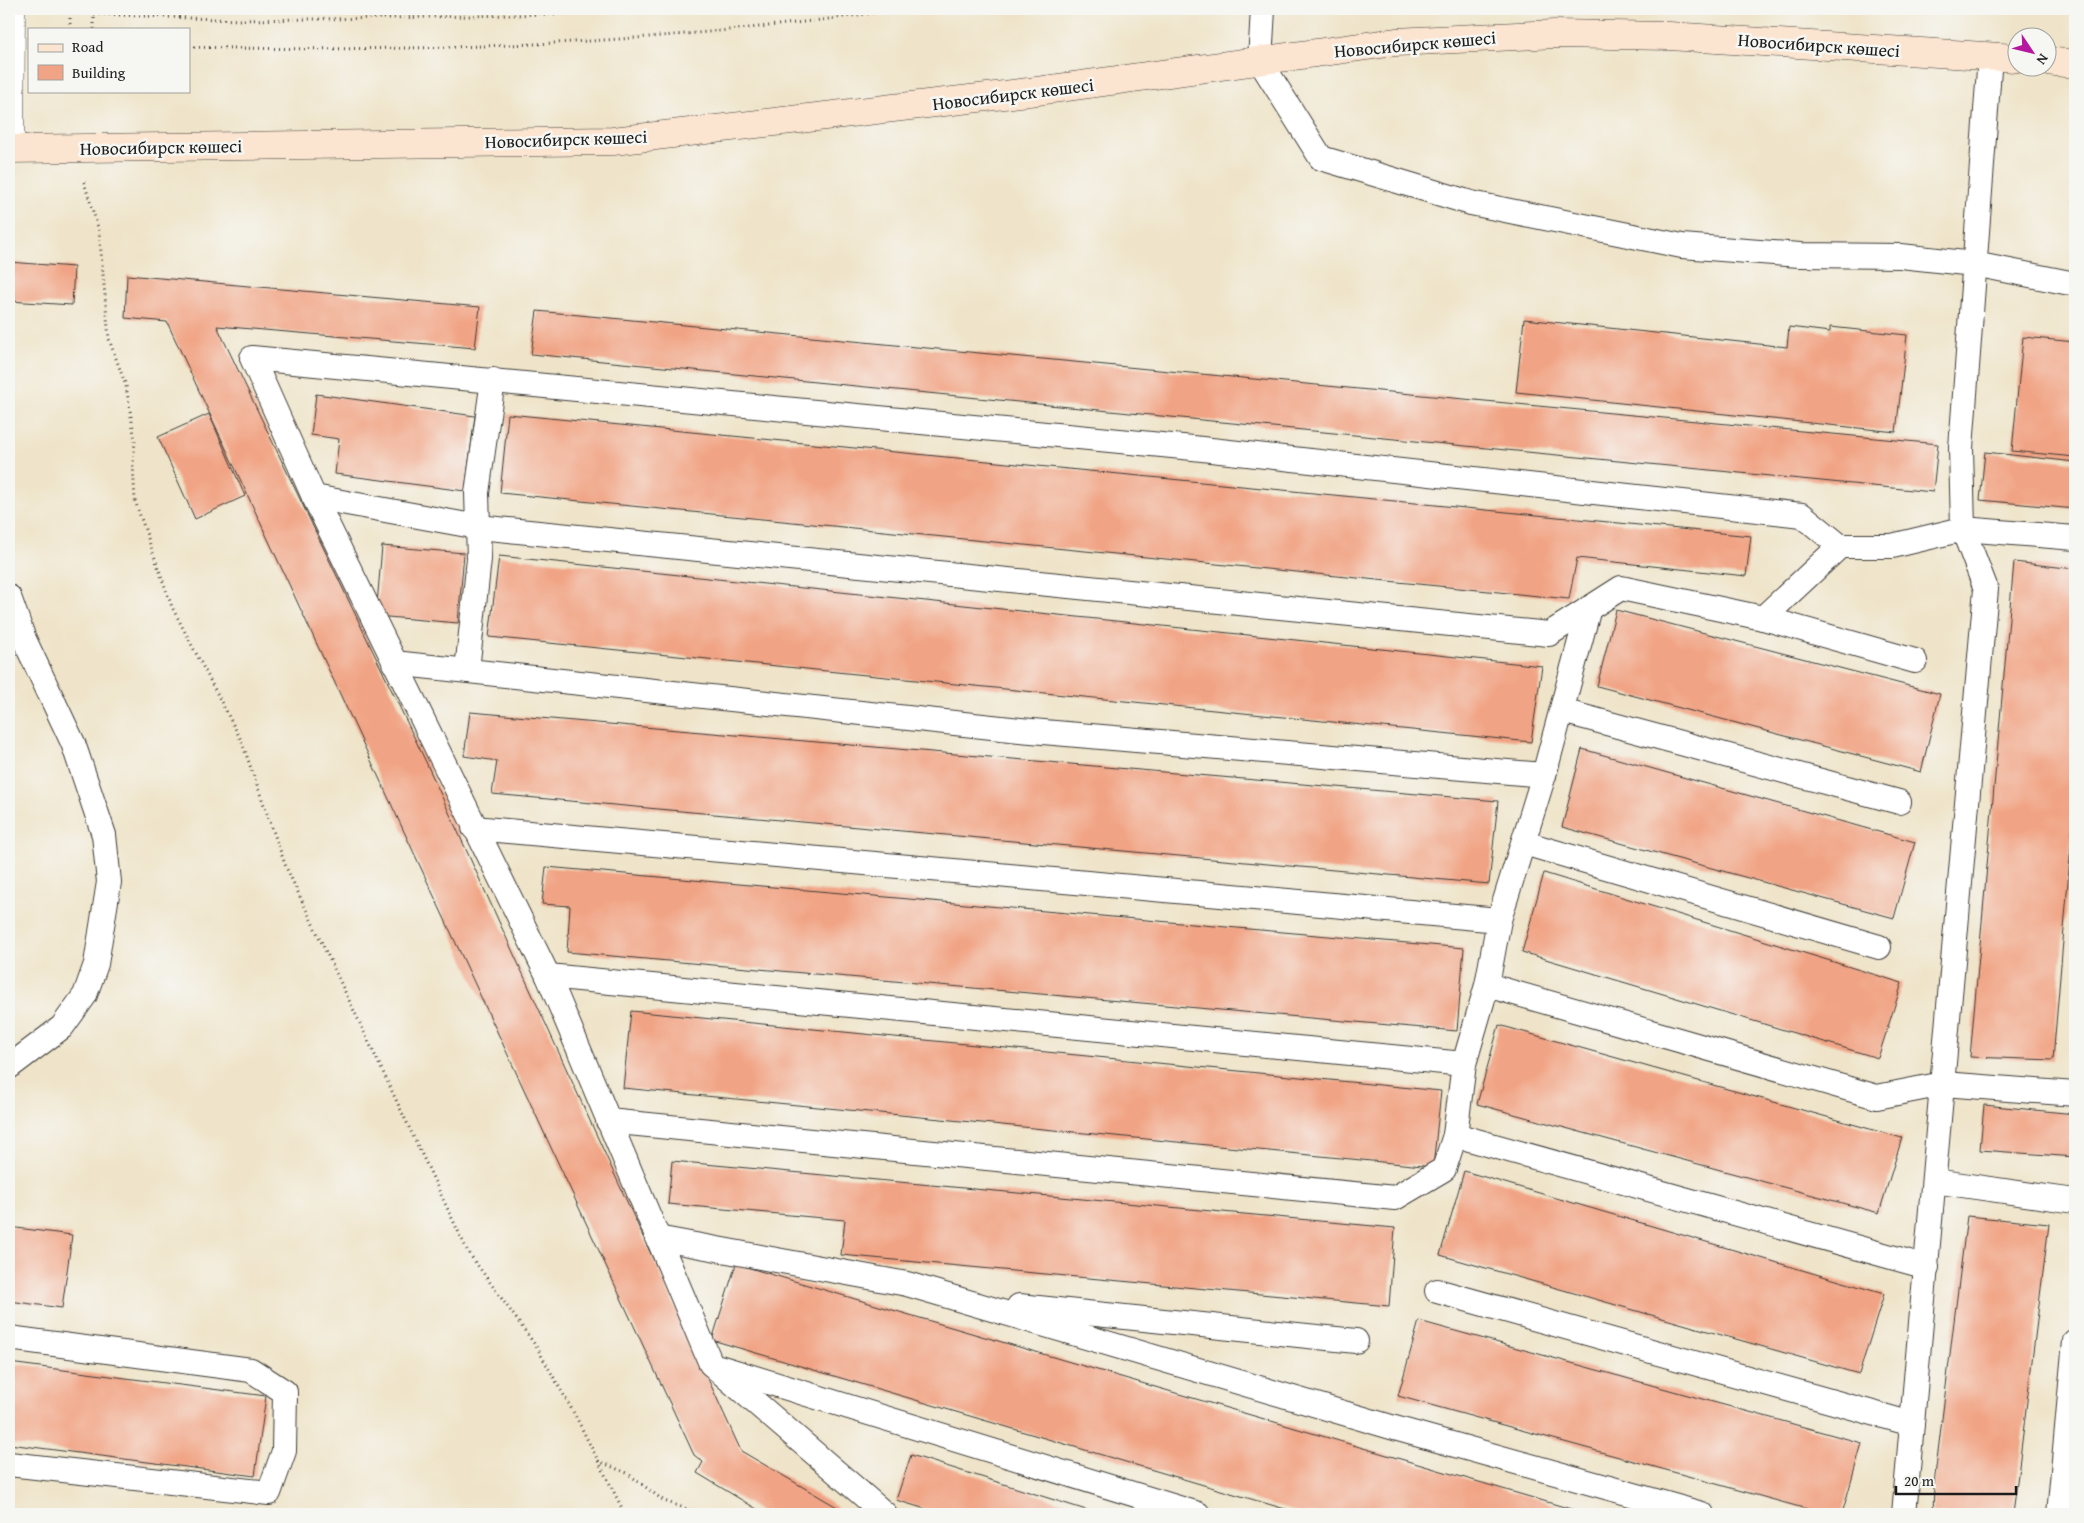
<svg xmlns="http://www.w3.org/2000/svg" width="2084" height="1523" viewBox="0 0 2084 1523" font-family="'Gentium Book Plus',serif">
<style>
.building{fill:#f1a485}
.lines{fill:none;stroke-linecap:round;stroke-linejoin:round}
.service-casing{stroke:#3c3a36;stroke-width:26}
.tertiary-casing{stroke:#3c3a36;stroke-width:29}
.secondary-casing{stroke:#3c3a36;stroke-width:29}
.path{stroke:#3c3a36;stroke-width:3;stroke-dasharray:1 4;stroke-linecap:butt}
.service{stroke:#fff;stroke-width:24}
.tertiary{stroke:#fff;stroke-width:28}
.secondary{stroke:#fce5d0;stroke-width:28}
.labels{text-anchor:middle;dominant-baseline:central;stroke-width:5;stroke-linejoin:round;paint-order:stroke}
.street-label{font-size:18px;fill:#1c1c1c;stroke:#f6f6f2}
</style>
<rect width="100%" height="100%" fill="#f6f6f2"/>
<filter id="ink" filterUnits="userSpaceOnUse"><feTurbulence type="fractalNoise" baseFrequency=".02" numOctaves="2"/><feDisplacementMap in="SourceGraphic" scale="10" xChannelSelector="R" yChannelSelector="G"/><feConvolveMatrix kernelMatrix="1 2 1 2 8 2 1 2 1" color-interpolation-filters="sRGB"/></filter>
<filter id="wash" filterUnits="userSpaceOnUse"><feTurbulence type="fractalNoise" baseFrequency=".0096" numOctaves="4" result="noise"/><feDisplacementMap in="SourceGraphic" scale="20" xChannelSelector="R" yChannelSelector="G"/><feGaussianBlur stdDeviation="1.12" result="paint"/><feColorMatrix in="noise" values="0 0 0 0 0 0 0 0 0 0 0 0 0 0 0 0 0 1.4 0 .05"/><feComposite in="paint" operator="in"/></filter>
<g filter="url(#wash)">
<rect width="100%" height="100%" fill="#efe4c9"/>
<g id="blocks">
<g class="building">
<polygon points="9,262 74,267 72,305 9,301"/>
<polygon points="127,275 480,307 475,348 217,326 426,762 741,1451 849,1514 765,1514 697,1473 703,1462 694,1455 167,322 125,318"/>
<polygon points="537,311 1938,444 1933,492 531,354"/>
<polygon points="1524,319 1787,347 1789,327 1830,332 1830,327 1907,335 1896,432 1516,392"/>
<polygon points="2023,337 2075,342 2075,457 2012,451"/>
<polygon points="316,394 475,416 465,491 335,474 339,439 311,435"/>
<polygon points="209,414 245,496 195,519 158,437"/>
<polygon points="508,414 1751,536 1746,576 1577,558 1569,599 500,493"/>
<polygon points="1985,452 2075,462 2075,509 1980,500"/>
<polygon points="382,546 464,553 458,623 376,616"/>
<polygon points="499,556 1542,666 1531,742 489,637"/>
<polygon points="2014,562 2075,569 2075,798 2053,1060 1970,1057"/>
<polygon points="1616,610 1940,694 1921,772 1597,686"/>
<polygon points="470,712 1498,801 1489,884 492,794 497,761 464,756"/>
<polygon points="1582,749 1915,842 1894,918 1562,827"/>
<polygon points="546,867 1464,948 1457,1031 567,952 570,906 542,904"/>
<polygon points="1544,873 1902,983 1878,1058 1522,952"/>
<polygon points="631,1011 1441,1091 1433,1167 623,1088"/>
<polygon points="1499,1025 1902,1138 1879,1213 1477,1104"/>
<polygon points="1984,1105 2075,1114 2075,1157 1980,1150"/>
<polygon points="672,1161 1395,1228 1389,1306 841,1255 845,1220 668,1204"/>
<polygon points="1464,1171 1884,1294 1859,1374 1440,1255"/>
<polygon points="1967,1216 2049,1224 2013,1514 1933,1514 1934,1484"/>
<polygon points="9,1227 72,1235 62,1308 9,1301"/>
<polygon points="736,1264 1588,1514 1302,1514 712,1340"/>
<polygon points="1419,1321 1862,1443 1842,1514 1825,1514 1398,1396"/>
<polygon points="9,1363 266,1396 255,1476 9,1444"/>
<polygon points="911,1455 1099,1514 942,1514 896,1500"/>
</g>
</g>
</g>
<g filter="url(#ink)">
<use href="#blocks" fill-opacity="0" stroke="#3c3a36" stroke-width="1"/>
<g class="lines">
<defs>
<g id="service">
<polyline points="1263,9 1260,61 1321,158 1471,203 1682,246 1800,255 1901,256 1974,264 2075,284"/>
<polyline points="314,497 478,527 1549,634 1621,588 1763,618 1915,661"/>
<polyline points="9,597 24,639 73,743 104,835 109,882 96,964 85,995 62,1027 9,1067"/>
<polyline points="1763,618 1840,546 1892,546 1963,529 2075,538"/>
<polyline points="394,663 1020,730 1544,775"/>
<polyline points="467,670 479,559 477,493 493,380"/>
<polyline points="1562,711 1899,802"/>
<polyline points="474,828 1499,920"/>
<polyline points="1524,843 1879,947"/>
<polyline points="548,976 1464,1064"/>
<polyline points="1487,985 1877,1097 1943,1084 2075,1094"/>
<polyline points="608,1121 1395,1198 1444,1169 1455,1135 1464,1064 1487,985 1499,920 1544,775 1589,608"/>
<polyline points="1455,1135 1927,1267"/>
<polyline points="1934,1181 2075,1201"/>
<polyline points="657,1238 907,1284 1391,1427 1702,1514"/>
<polyline points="1437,1291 1912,1424"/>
<polyline points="1019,1306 1356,1341"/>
<polyline points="9,1338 251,1370 285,1392 284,1451 269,1493 9,1464"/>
<polyline points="719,1367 1198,1514"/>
<polyline points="885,1514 711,1364 548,976 314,497 252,358 1193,448 1802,515 1840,546"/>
<polyline points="1904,1514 1986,589 1963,529 1961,448 1990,56"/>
<polyline points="2059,1514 2075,1341"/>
</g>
<polyline id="tertiary" points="10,149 11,9"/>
<g id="secondary">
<polyline points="2046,61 2075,64"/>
<polyline points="9,149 613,141 1037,91 1396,42 1555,34 1669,36 2016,58"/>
</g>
</defs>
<use href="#service" class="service-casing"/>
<use href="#tertiary" class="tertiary-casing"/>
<use href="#secondary" class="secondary-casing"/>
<g class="path">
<polyline points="94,14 238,20 389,18 590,13 642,9"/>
<polyline points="70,29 70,9"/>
<polyline points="94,29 94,9"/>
<path d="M 189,47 C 427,53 665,44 901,9"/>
<polyline points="84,182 99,231 109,339 126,386 135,440 133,464 135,501 172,607 241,740 286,867 468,1252 536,1346 575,1415 625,1514"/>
<polyline points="598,1461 627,1473 664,1501 702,1514"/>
</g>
<use href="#service" class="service"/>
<use href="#tertiary" class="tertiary"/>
<use href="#secondary" class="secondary"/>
</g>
</g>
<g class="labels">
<g class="street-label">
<text transform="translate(1415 44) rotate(-5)">Новосибирск көшесі</text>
<text transform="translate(1819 45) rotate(4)">Новосибирск көшесі</text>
<text transform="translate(1013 94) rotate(-7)">Новосибирск көшесі</text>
<text transform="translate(566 139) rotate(-2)">Новосибирск көшесі</text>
<text transform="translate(161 147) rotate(-1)">Новосибирск көшесі</text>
</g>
</g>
<rect width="2084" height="1523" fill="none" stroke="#f6f6f2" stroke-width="30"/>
<rect x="28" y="28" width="162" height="65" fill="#f6f6f2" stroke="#9f9f9c"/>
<rect x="38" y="44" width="25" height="8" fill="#fce5d0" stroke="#9f9f9c"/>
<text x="72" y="52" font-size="15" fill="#1c1c1c">Road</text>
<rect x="38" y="65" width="25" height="15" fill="#f1a485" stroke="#9f9f9c"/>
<text x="72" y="78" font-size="15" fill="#1c1c1c">Building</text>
<g transform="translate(2032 52) rotate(125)"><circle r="24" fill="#f6f6f2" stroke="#9f9f9c"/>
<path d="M0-4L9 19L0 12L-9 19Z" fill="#b5179e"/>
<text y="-8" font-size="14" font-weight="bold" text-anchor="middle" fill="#1c1c1c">N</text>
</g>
<path d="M1896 1486v8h120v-8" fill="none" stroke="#1c1c1c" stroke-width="2.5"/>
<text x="1904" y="1486" font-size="15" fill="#1c1c1c" stroke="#f6f6f2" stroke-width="4" paint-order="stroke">20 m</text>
</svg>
